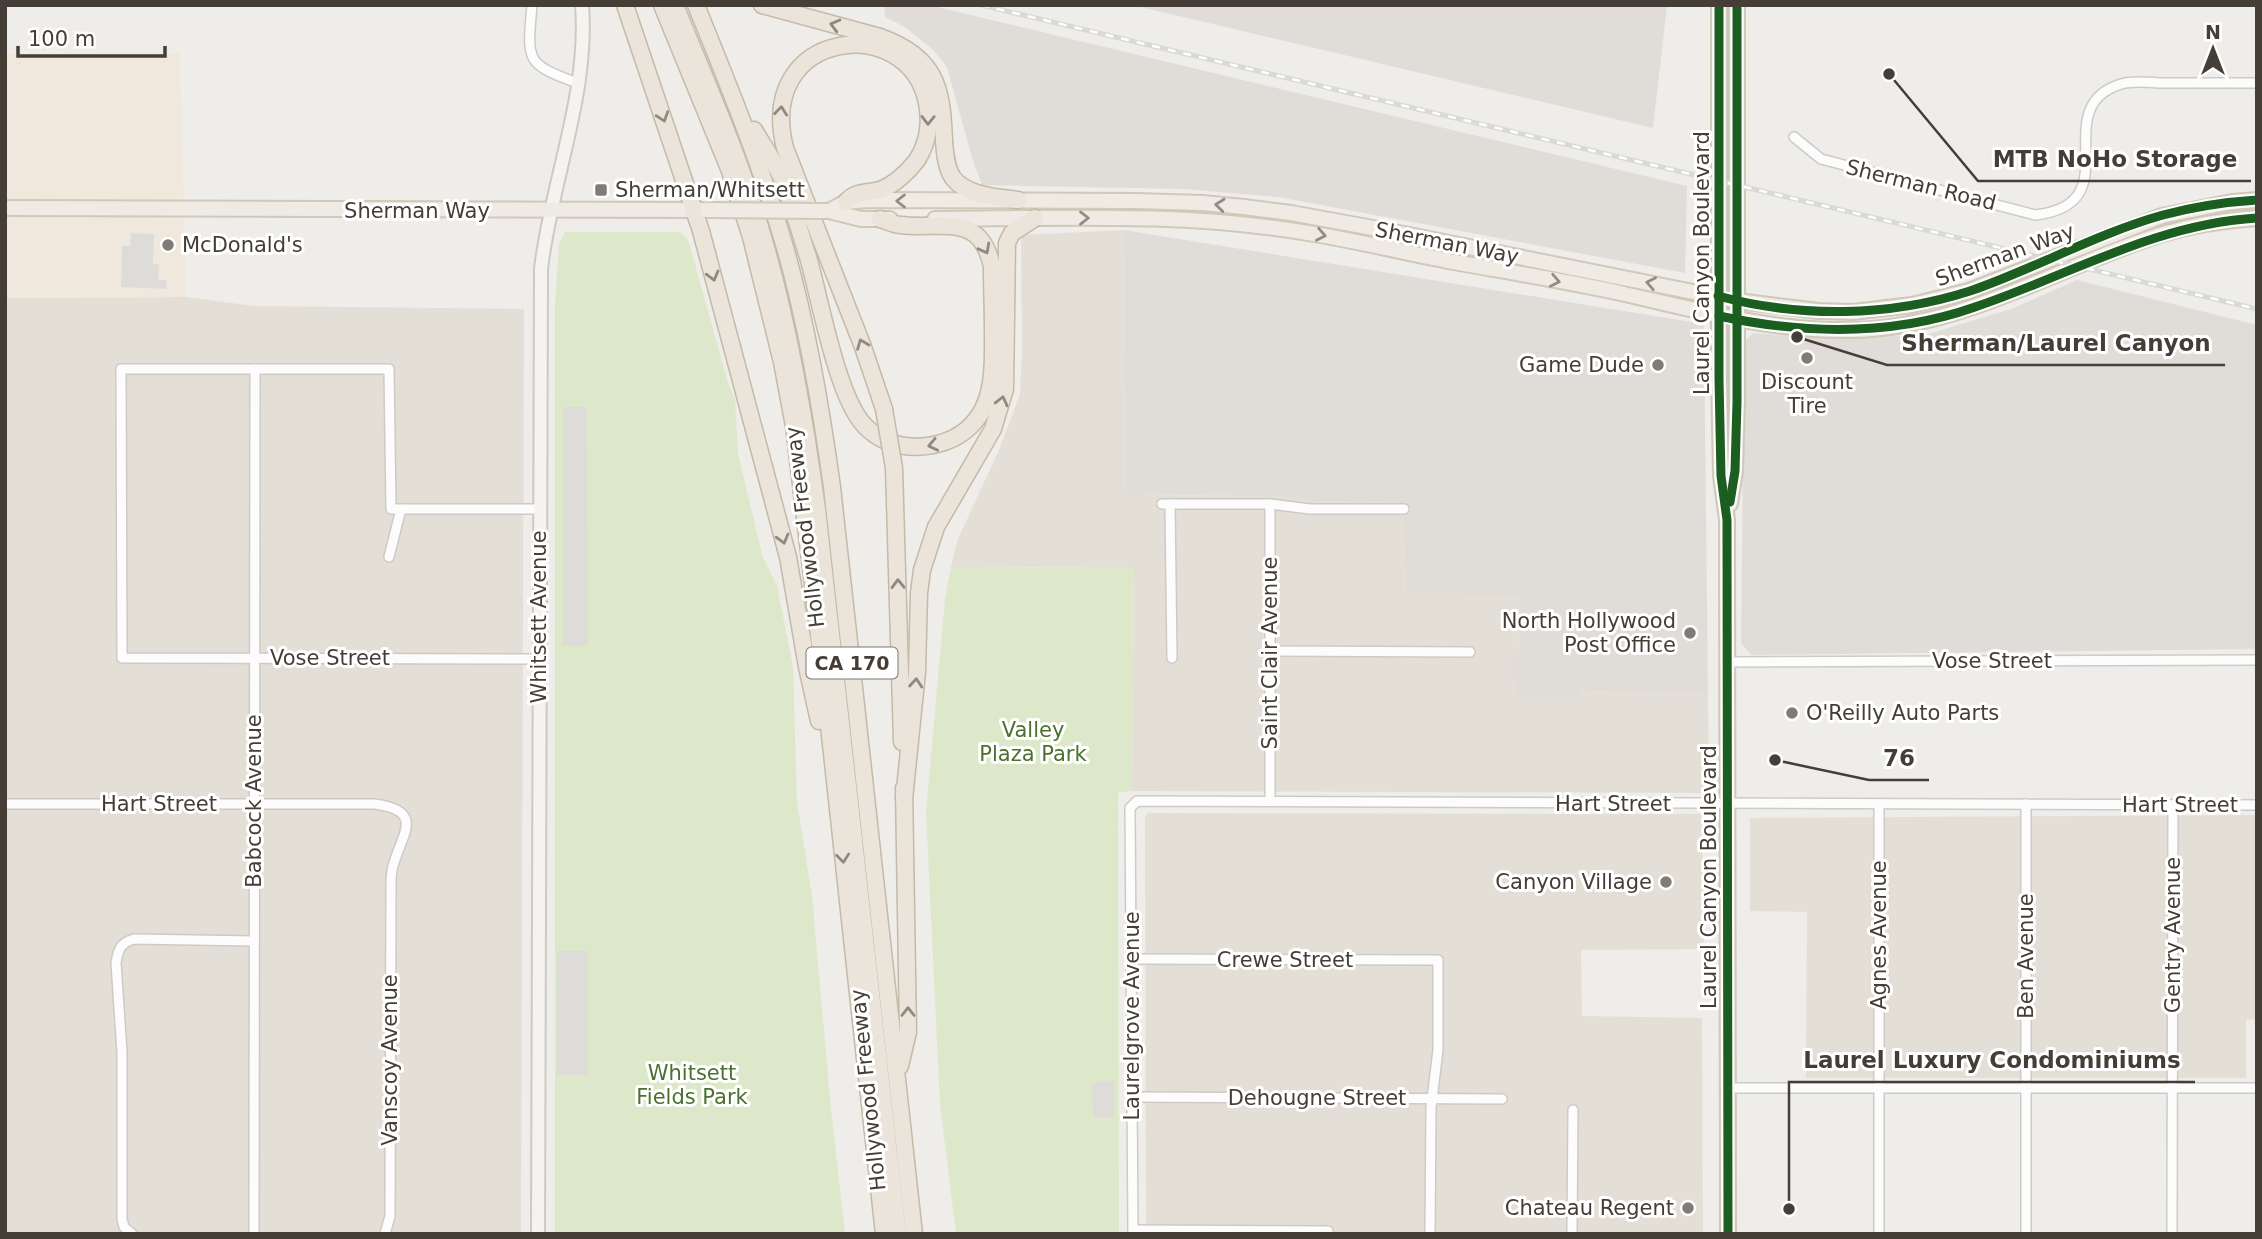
<svg xmlns="http://www.w3.org/2000/svg" width="2262" height="1239" viewBox="0 0 2262 1239" font-family="'DejaVu Sans',sans-serif">
<style>
.residential{fill:#e3dfd7}
.commercial{fill:#f1e8dd}
.industrial{fill:#e0ddd9}
.green{fill:#dde8cb}
.parking{fill:#dedcd9}
.lines{fill:none;stroke-linecap:round;stroke-linejoin:round}
.street-casing{stroke:#cdcbc7;stroke-width:12}
.secondary-casing{stroke:#cecac1;stroke-width:16}
.primary-casing{stroke:#d0c8b8;stroke-width:18}
.highway-casing{stroke:#c5b9a7;stroke-width:19}
.street{stroke:#fdfcfc;stroke-width:9}
.secondary{stroke:#f5f3ef;stroke-width:12}
.primary{stroke:#efebe4;stroke-width:14}
.highway{stroke:#eae4da;stroke-width:16}
.rail-casing{stroke:#d9d9d8;stroke-width:5}
.rail{stroke:#fff;stroke-width:2.5;stroke-dasharray:8;stroke-linecap:butt}
.primary-bridge-casing{stroke:#d0c8b8;stroke-width:18;stroke-linecap:butt}
.highway-bridge-casing{stroke:#c5b9a7;stroke-width:19;stroke-linecap:butt}
.primary-bridge{stroke:#efebe4;stroke-width:14}
.highway-bridge{stroke:#eae4da;stroke-width:16}
.cycleway-casing{stroke:#fff;stroke-width:13}
.cycleway{stroke:#1b5e20;stroke-width:9}
.oneway{stroke:#8f8980}
.oneway2{stroke:#918c84}
.poi-dot{fill:#807b75;stroke:#fff;stroke-width:2.5}
.labels{text-anchor:middle;dominant-baseline:central;stroke-width:6;stroke-linejoin:round;paint-order:stroke}
.shield{fill:#fff;stroke:#7c7872;stroke-width:2}
.shield-label{font-size:19px;font-weight:bold;fill:#443e36}
.street-label{font-size:21px;fill:#443e36;stroke:#fff}
.poi-label{font-size:21px;fill:#443e36;stroke:#fff;text-anchor:end}
.park-label{font-size:21px;fill:#4a712f;stroke:#fff}
.leader{fill:none;stroke:#443e36;stroke-width:2.5}
.callout-dot{fill:#443e36;stroke:#fff;stroke-width:2.5}
.callout-label{font-size:23px;text-anchor:middle;font-weight:bold;fill:#443e36;stroke:#fff;stroke-width:6;stroke-linejoin:round;paint-order:stroke}
</style>
<rect width="100%" height="100%" fill="#efedea"/>
<g class="residential">
<polygon points="1124,230 1126,495 1277,496 1313,501 1403,503 1406,593 1518,594 1520,654 1513,655 1579,697 1579,691 1708,694 1709,787 1703,793 1132,791 1134,568 951,567 958,539 999,450 1020,394 1022,350 1021,235"/>
<polygon points="186,297 254,306 524,309 521,1234 5,1234 5,298"/>
<polygon points="1148,813 1702,814 1704,949 1581,950 1582,1016 1702,1018 1703,1234 1146,1234 1145,816"/>
<polygon points="2257,815 2257,1019 2246,1020 2246,1078 1806,1078 1807,912 1750,911 1750,818"/>
</g>
<polygon class="commercial" points="180,53 186,297 5,298 5,54"/>
<g class="industrial">
<polygon points="884,5 929,5 1687,186 1685,273 1278,197 1182,189 982,185 973,161 947,67 933,50 905,27 885,17"/>
<polygon points="1132,5 1667,5 1653,128"/>
<polygon points="1124,230 1704,324 1708,694 1580,691 1579,697 1514,697 1513,655 1520,654 1518,595 1406,593 1403,503 1313,501 1277,496 1126,495"/>
<polygon points="2077,280 2257,325 2257,649 1751,655 1741,643 1744,342 1753,333 1818,338 1925,335 2011,309"/>
</g>
<g class="green">
<polygon points="565,232 680,232 686,237 690,246 728,383 735,399 738,454 763,558 777,585 793,667 797,802 812,896 831,1109 845,1234 555,1234 555,303 559,244"/>
<polygon points="951,567 1134,568 1132,791 1118,793 1119,1234 956,1234 940,1104 926,812 945,599"/>
</g>
<g class="parking">
<polygon points="131,233 154,234 153,264 159,264 158,280 167,280 166,289 121,287 122,246 130,246"/>
<polygon points="563,407 587,407 588,646 563,646"/>
<rect x="557" y="951" width="31" height="124"/>
<polygon points="1092,1082 1114,1082 1114,1117 1093,1117"/>
</g>
<g class="lines">
<defs>
<g id="street">
<path d="M 532,5 C 527,62 525,64 580,84"/>
<path d="M 1794,137 L 1821,159 L 2035,215 C 2133,204 2044,108 2121,84 C 2135,80 2151,83 2165,83 C 2195,83 2226,83 2257,83"/>
<polyline points="1162,504 1270,504 1310,509 1404,509"/>
<polyline points="1170,504 1172,658"/>
<polyline points="1270,504 1270,801"/>
<polyline points="539,509 391,509 389,369 121,369 122,658 539,659"/>
<polyline points="389,557 401,509"/>
<polyline points="1271,651 1470,652"/>
<polyline points="1727,662 2257,660"/>
<path d="M 5,804 L 375,804 C 425,811 402,834 394,863 C 391,870 391,878 391,886 L 390,1216 L 385,1234"/>
<polyline points="1879,804 1879,1234"/>
<polyline points="1132,959 1438,960 1438,1050 1431,1107 1430,1234"/>
<polyline points="1727,1088 2257,1088"/>
<polyline points="1132,1097 1502,1099"/>
<polyline points="1133,1230 1328,1231"/>
<path d="M 132,1234 L 124,1227 L 122,1219 L 122,1052 L 116,963 C 118,950 120,943 134,939 L 254,941"/>
<polyline points="254,1234 255,369"/>
<polyline points="1133,1234 1130,808 1137,801 2257,805"/>
<polyline points="1572,1234 1573,1110"/>
<polyline points="2026,1234 2026,804"/>
<polyline points="2172,1234 2173,805"/>
</g>
<path id="secondary" d="M 538,1234 L 541,269 C 551,181 589,95 582,5"/>
<g id="primary">
<polyline points="1719,5 1719,379 1721,476 1727,520 1728,1234"/>
<polyline points="5,208 702,210"/>
<polyline points="829,211 846,202 867,200 1137,201 1203,203 1244,207 1291,213 1384,230 1738,301 1818,311 1853,312 1912,305 1969,291 2162,216 2232,202 2257,200"/>
<polyline points="829,211 861,219 890,219"/>
<path d="M 935,219 C 1061,218 1189,212 1314,234 C 1361,242 1407,253 1454,262 C 1509,272 1565,281 1620,293 C 1697,310 1774,332 1854,330 C 1966,327 2059,266 2163,234 C 2193,225 2226,220 2257,218"/>
<polyline points="1730,504 1735,471 1737,402 1737,5"/>
</g>
<g id="highway">
<polyline points="625,5 701,231 788,557 807,667 819,721"/>
<polyline points="662,5 730,171 751,237 782,362 794,426 822,661 884,1234"/>
<path d="M 675,5 C 707,84 742,162 765,244 C 790,331 805,420 817,509 L 898,1234"/>
<path d="M 696,5 C 729,86 762,167 786,251 C 808,329 821,407 832,487 L 914,1234"/>
<path d="M 762,5 L 880,37 C 936,57 942,87 944,141 C 945,153 946,168 953,178 C 967,196 997,197 1018,200"/>
<path d="M 754,130 C 763,145 773,160 781,176 C 792,202 799,230 808,257 C 820,298 837,398 865,426 C 888,450 925,452 954,438 C 996,416 993,371 993,331 C 993,309 992,288 992,267 C 981,211 941,230 901,225 C 894,225 887,221 880,219"/>
<path d="M 846,202 C 857,190 865,194 880,190 C 894,185 908,172 917,160 C 928,143 931,122 927,103 C 909,11 755,29 785,148 L 863,347 L 884,409"/>
<polyline points="894,468 902,742"/>
<polyline points="904,799 917,672 919,593 922,570 936,527 993,429 1005,389 1007,243 1012,233 1035,218"/>
<polyline points="900,1066 908,1032 904,788"/>
</g>
</defs>
<use href="#street" class="street-casing"/>
<use href="#secondary" class="secondary-casing"/>
<use href="#primary" class="primary-casing"/>
<use href="#highway" class="highway-casing"/>
<use href="#street" class="street"/>
<use href="#secondary" class="secondary"/>
<use href="#primary" class="primary"/>
<use href="#highway" class="highway"/>
<defs>
<polyline id="rail" points="981,5 2257,309"/>
</defs>
<use href="#rail" class="rail-casing"/>
<use href="#rail" class="rail"/>
<defs>
<polyline id="primary-bridge" points="707,210 829,211"/>
<polyline id="highway-bridge" points="884,409 894,468"/>
</defs>
<use href="#primary-bridge" class="primary-bridge-casing"/>
<use href="#highway-bridge" class="highway-bridge-casing"/>
<use href="#primary-bridge" class="primary-bridge"/>
<use href="#highway-bridge" class="highway-bridge"/>
<defs>
<g id="cycleway">
<polyline points="1719,5 1719,379 1721,476 1727,520 1728,1234"/>
<path d="M 1718,296 C 1800,318 1889,317 1970,291 C 2034,269 2098,233 2163,215 C 2193,207 2225,202 2257,200"/>
<path d="M 1719,316 C 1803,334 1893,336 1975,307 C 2070,275 2155,224 2257,218"/>
<polyline points="1730,502 1735,471 1737,402 1737,5"/>
</g>
</defs>
<use href="#cycleway" class="cycleway-casing"/>
<use href="#cycleway" class="cycleway"/>
</g>
<defs><path id="oneway-chevron" d="M-2-3.5L2.5 0L-2 3.5" fill="none" stroke-width="1.6" stroke-linecap="round" stroke-linejoin="round" transform="scale(1.75)"/></defs>
<g class="oneway">
<use href="#oneway-chevron" transform="translate(835 25) rotate(-165)"/>
<use href="#oneway-chevron" transform="translate(781 111) rotate(-84)"/>
<use href="#oneway-chevron" transform="translate(663 117) rotate(71)"/>
<use href="#oneway-chevron" transform="translate(928 120) rotate(91)"/>
<use href="#oneway-chevron" transform="translate(985 249) rotate(62)"/>
<use href="#oneway-chevron" transform="translate(713 276) rotate(75)"/>
<use href="#oneway-chevron" transform="translate(862 344) rotate(-111)"/>
<use href="#oneway-chevron" transform="translate(1002 401) rotate(-76)"/>
<use href="#oneway-chevron" transform="translate(933 445) rotate(168)"/>
<use href="#oneway-chevron" transform="translate(783 539) rotate(75)"/>
<use href="#oneway-chevron" transform="translate(898 584) rotate(-91)"/>
<use href="#oneway-chevron" transform="translate(916 683) rotate(-85)"/>
<use href="#oneway-chevron" transform="translate(843 858) rotate(84)"/>
<use href="#oneway-chevron" transform="translate(908 1012) rotate(-90)"/>
</g>
<g class="oneway2">
<use href="#oneway-chevron" transform="translate(901 201) rotate(-180)"/>
<use href="#oneway-chevron" transform="translate(1220 205) rotate(-174)"/>
<use href="#oneway-chevron" transform="translate(1084 218)"/>
<use href="#oneway-chevron" transform="translate(1321 235) rotate(11)"/>
<use href="#oneway-chevron" transform="translate(1555 281) rotate(11)"/>
<use href="#oneway-chevron" transform="translate(1651 283) rotate(-169)"/>
</g>
<g class="poi-dot">
<rect x="594" y="183" width="14" height="14" rx="3.5"/>
<circle cx="168" cy="245" r="7"/>
<circle cx="1807" cy="358" r="7"/>
<circle cx="1658" cy="365" r="7"/>
<circle cx="1690" cy="633" r="7"/>
<circle cx="1792" cy="713" r="7"/>
<circle cx="1666" cy="882" r="7"/>
<circle cx="1688" cy="1208" r="7"/>
</g>
<g class="labels">
<rect class="shield" x="806.5" y="647.5" width="91" height="31" rx="5"/>
<g class="shield-label">
<text x="852" y="663">CA 170</text>
</g>
<g class="street-label">
<text transform="translate(1921 185) rotate(14)">Sherman Road</text>
<text x="417" y="211">Sherman Way</text>
<text transform="translate(1447 243) rotate(11)">Sherman Way</text>
<text transform="translate(2005 255) rotate(-20)">Sherman Way</text>
<text transform="translate(1702 263) rotate(-90)">Laurel Canyon Boulevard</text>
<text transform="translate(805 527) rotate(-97)">Hollywood Freeway</text>
<text transform="translate(539 617) rotate(-90)">Whitsett Avenue</text>
<text transform="translate(1270 653) rotate(-90)">Saint Clair Avenue</text>
<text x="330" y="658">Vose Street</text>
<text x="1992" y="661">Vose Street</text>
<text transform="translate(254 801) rotate(-90)">Babcock Avenue</text>
<text x="159" y="804">Hart Street</text>
<text x="1613" y="804">Hart Street</text>
<text x="2180" y="805">Hart Street</text>
<text transform="translate(1709 877) rotate(-90)">Laurel Canyon Boulevard</text>
<text transform="translate(1879 935) rotate(-90)">Agnes Avenue</text>
<text transform="translate(2173 935) rotate(-90)">Gentry Avenue</text>
<text transform="translate(2026 956) rotate(-90)">Ben Avenue</text>
<text x="1285" y="960">Crewe Street</text>
<text transform="translate(1132 1016) rotate(-90)">Laurelgrove Avenue</text>
<text transform="translate(390 1060) rotate(-90)">Vanscoy Avenue</text>
<text transform="translate(868 1090) rotate(-96)">Hollywood Freeway</text>
<text x="1317" y="1098">Dehougne Street</text>
</g>
<g class="poi-label">
<text x="615" y="190" text-anchor="start">Sherman/Whitsett</text>
<text x="182" y="245" text-anchor="start">McDonald's</text>
<text x="1644" y="365">Game Dude</text>
<text x="1807" y="382" text-anchor="middle">Discount<tspan x="1807" dy="24">Tire</tspan></text>
<text x="1676" y="621">North Hollywood<tspan x="1676" dy="24">Post Office</tspan></text>
<text x="1806" y="713" text-anchor="start">O'Reilly Auto Parts</text>
<text x="1652" y="882">Canyon Village</text>
<text x="1674" y="1208">Chateau Regent</text>
</g>
<g class="park-label">
<text x="1033" y="730">Valley<tspan x="1033" dy="24">Plaza Park</tspan></text>
<text x="692" y="1073">Whitsett<tspan x="692" dy="24">Fields Park</tspan></text>
</g>
</g>
<path class="leader" d="M1889 74L1978 181H2251M1797 337L1887 365H2225M1775 760L1869 780H1929M1789 1209L1789 1082H2195"/>
<g class="callout-dot">
<circle cx="1889" cy="74" r="7"/>
<circle cx="1797" cy="337" r="7"/>
<circle cx="1775" cy="760" r="7"/>
<circle cx="1789" cy="1209" r="7"/>
</g>
<g class="callout-label">
<text x="2115" y="167">MTB NoHo Storage</text>
<text x="2056" y="351">Sherman/Laurel Canyon</text>
<text x="1899" y="766">76</text>
<text x="1992" y="1068">Laurel Luxury Condominiums</text>
</g>
<rect width="2262" height="1239" fill="none" stroke="#443e36" stroke-width="14"/>
<g transform="translate(2213 49)" stroke="#ffffff" stroke-width="5" paint-order="stroke">
<path d="M0-5L12 26L0 18L-12 26Z" fill="#443e36"/>
<text y="-10" font-size="19" font-weight="bold" text-anchor="middle" fill="#443e36">N</text>
</g>
<path d="M18 46v10h147v-10" fill="none" stroke="#443e36" stroke-width="3.5"/>
<text x="28" y="46" font-size="21" fill="#443e36" stroke="#ffffff" stroke-width="5" paint-order="stroke">100 m</text>
</svg>
